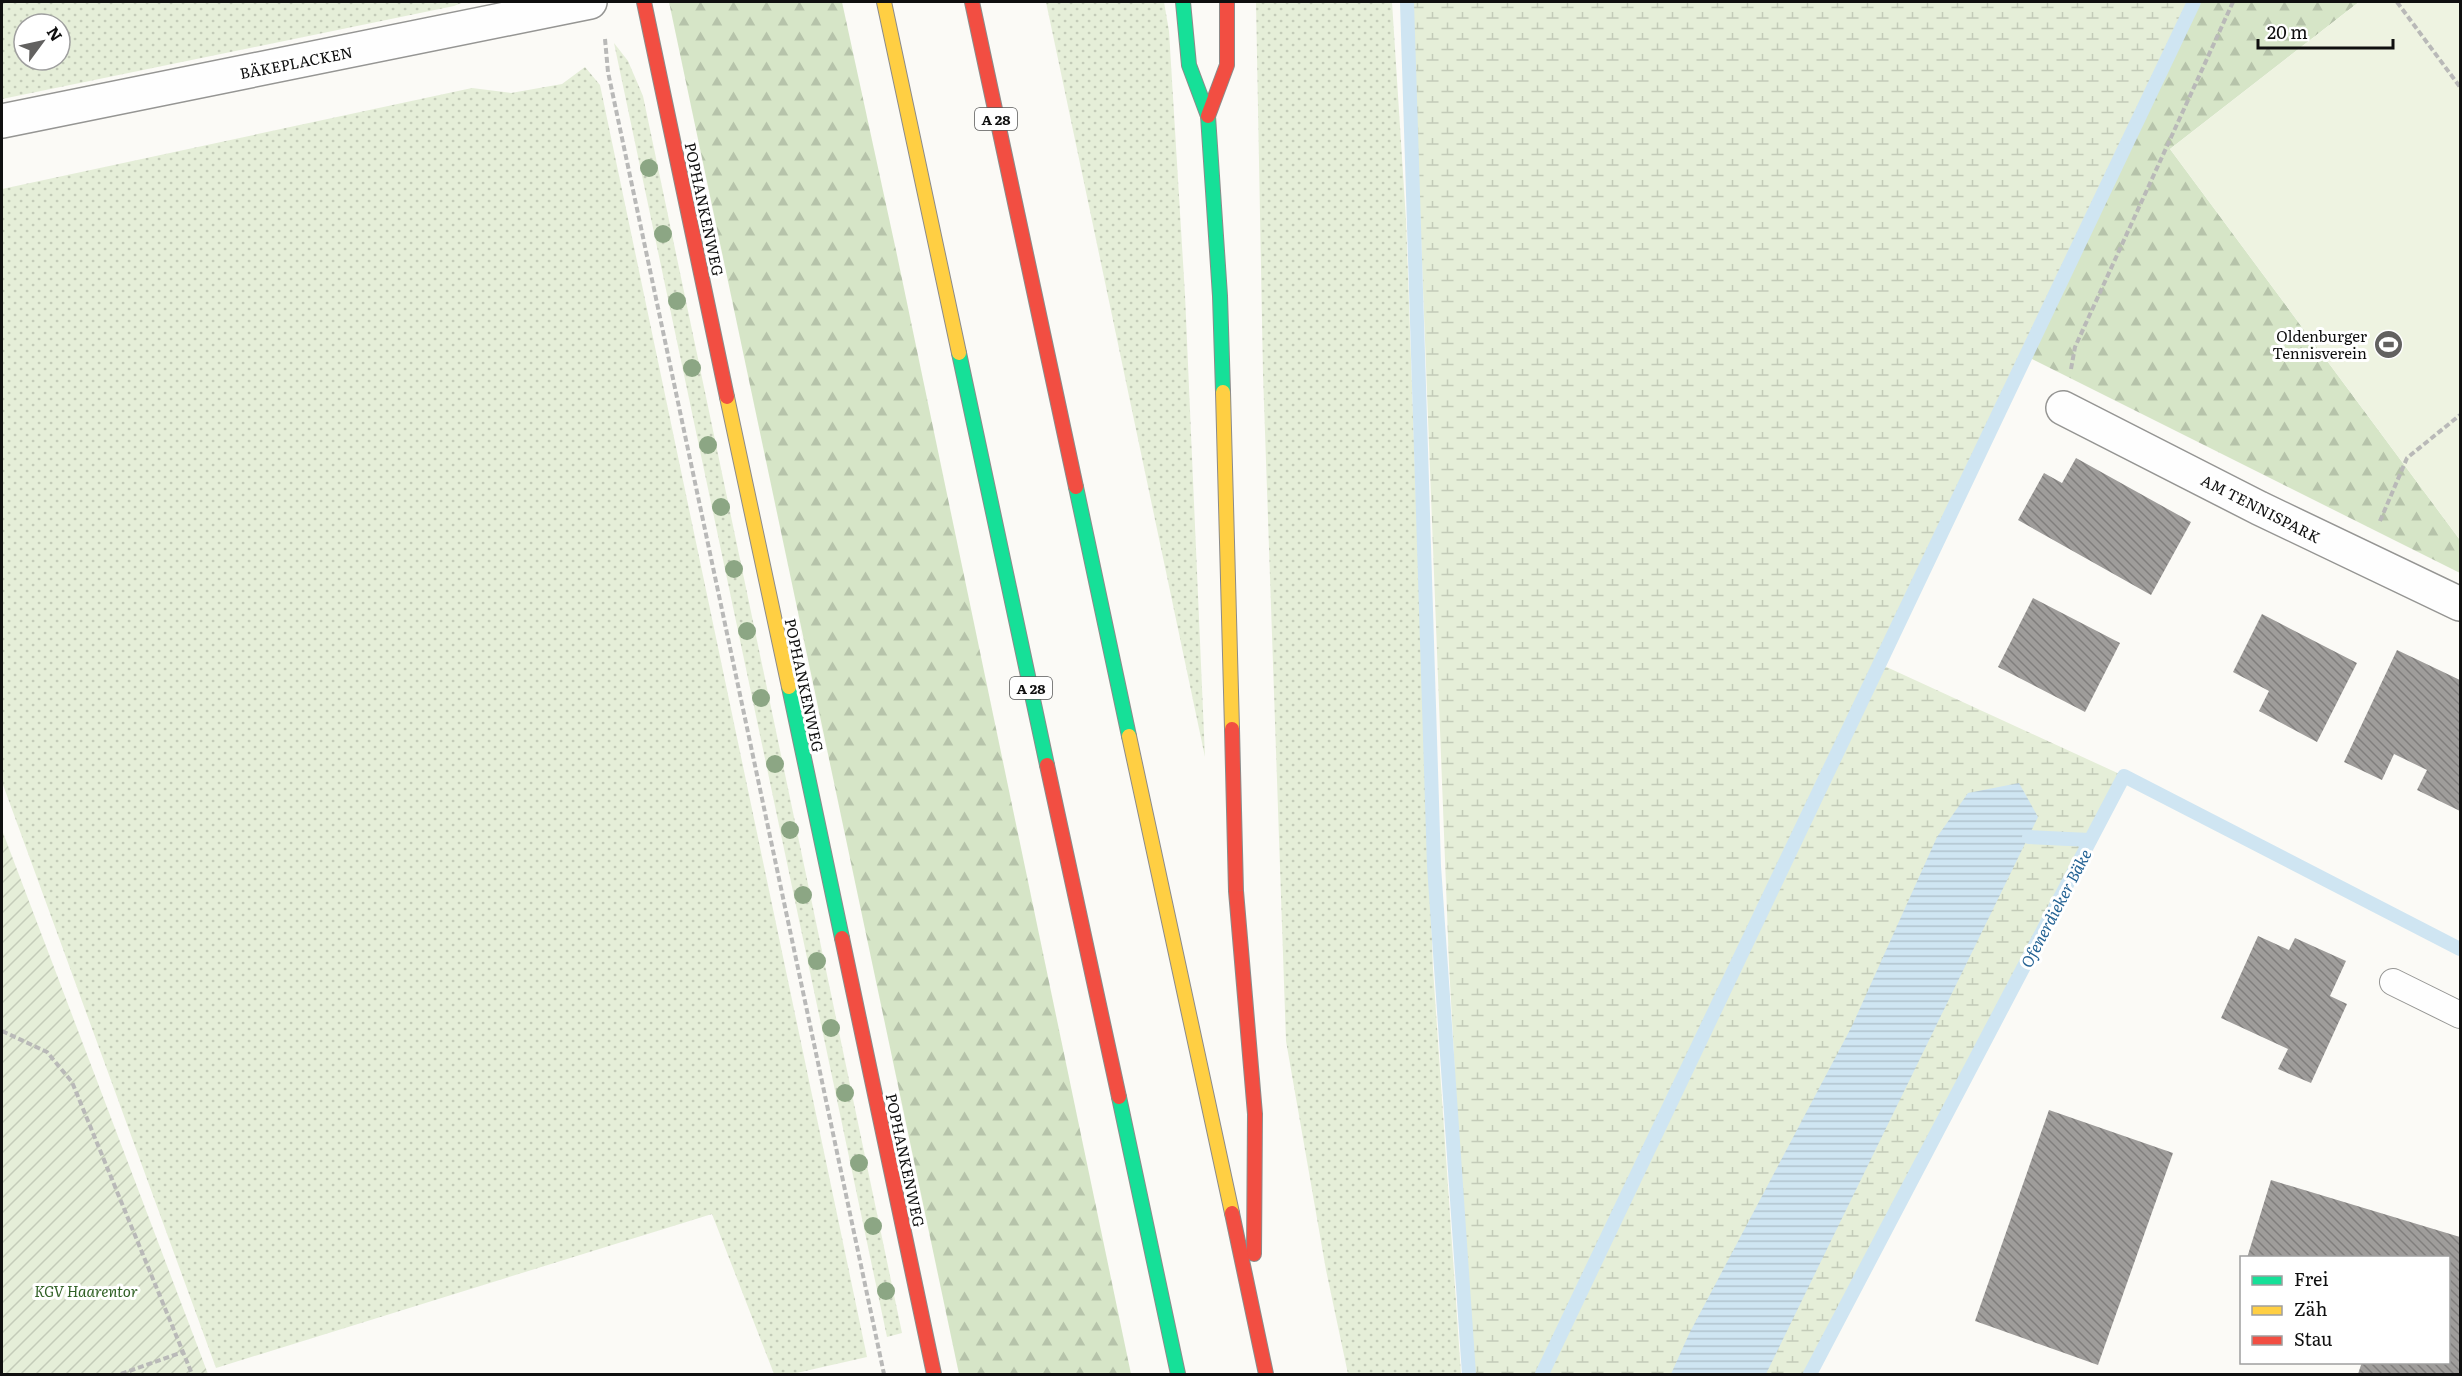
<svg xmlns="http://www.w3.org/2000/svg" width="2462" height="1376" viewBox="0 0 2462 1376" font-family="Literata,serif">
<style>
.grass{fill:url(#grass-dots);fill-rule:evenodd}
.forest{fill:url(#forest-firs)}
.wetland{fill:url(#wetland-marsh)}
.garden{fill:url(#garden-furrows)}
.pitch{fill:#eef3e1}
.water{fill:url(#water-rules)}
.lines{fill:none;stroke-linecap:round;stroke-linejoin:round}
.stream{stroke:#cfe5f2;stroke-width:14}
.building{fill:url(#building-back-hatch)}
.lane-casing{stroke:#959593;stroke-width:28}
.street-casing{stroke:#959593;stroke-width:36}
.fast-casing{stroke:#8c8b8a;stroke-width:16}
.slow-casing{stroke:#8c8b8a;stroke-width:16}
.jam-casing{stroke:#8c8b8a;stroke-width:16}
.path{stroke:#b9b9b8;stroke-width:4;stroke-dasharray:6 3;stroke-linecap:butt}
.lane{stroke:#fefefe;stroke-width:26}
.street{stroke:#fefefe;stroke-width:33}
.fast{stroke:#16e098;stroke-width:14}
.slow{stroke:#ffcf43;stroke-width:14}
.jam{stroke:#f24e42;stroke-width:14}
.tree{fill:#8ca684}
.labels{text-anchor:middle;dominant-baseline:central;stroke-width:6;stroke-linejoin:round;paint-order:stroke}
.shield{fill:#fff;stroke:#575757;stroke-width:1.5}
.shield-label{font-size:14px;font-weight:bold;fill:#0f0f0f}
.street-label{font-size:15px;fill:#0f0f0f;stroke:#fff}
.poi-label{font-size:15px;fill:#0f0f0f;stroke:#fff;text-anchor:end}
.park-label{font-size:15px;font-style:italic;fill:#316126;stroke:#fff}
.water-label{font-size:16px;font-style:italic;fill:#256394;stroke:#fff}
</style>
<defs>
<pattern id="grass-dots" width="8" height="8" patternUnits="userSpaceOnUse" patternTransform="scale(1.5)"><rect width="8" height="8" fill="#e5eed8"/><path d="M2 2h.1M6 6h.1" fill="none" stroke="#c3cbb8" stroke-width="1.8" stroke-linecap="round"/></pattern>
<pattern id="forest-firs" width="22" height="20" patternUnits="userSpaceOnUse" patternTransform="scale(1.5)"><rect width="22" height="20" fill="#d6e5c7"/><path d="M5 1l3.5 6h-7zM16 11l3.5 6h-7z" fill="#b6c3aa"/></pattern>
<pattern id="wetland-marsh" width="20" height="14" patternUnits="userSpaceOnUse" patternTransform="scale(1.5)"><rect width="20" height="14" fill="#e5eed8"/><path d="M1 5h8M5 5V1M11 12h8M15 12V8" fill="none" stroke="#c3cbb8"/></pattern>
<pattern id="garden-furrows" width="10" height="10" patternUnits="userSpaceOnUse" patternTransform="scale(1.5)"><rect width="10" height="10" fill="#e5eed8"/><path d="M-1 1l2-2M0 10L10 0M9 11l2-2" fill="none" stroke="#c3cbb8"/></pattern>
<pattern id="water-rules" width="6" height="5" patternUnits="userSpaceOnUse" patternTransform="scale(1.5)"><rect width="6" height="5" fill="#cfe5f2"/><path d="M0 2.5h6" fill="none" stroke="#b1c3ce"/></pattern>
<pattern id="building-back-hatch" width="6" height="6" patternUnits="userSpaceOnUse" patternTransform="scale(1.5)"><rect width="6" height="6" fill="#9f9d9b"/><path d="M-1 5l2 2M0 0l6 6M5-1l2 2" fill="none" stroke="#807e7d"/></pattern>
</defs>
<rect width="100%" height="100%" fill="#fbfaf6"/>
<g class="grass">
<path d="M 2,2 L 464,2 L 454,6 L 2,99 ZM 24,24 L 60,24 L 60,60 L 24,60 Z"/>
<polygon points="1046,2 1164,2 1169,31 1185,295 1205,757"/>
<polygon points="1256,2 1392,2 1406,220 1433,969 1461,1374 1348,1374 1326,1270 1286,1041 1263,374"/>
<polygon points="614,43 628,61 643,96 902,1333 887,1337"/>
<polygon points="585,67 600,85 867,1357 792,1374 774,1374 712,1214 216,1368 2,782 2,189 472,88 511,93 562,84"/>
</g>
<g class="forest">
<polygon points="669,2 842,2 897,255 1131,1374 959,1374"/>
<polygon points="2188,2 2359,2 2170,149 2460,540 2460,573 2026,356"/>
</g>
<polygon class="wetland" points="1412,2 2186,2 2193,5 1880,664 2124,776 1810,1374 1471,1374 1449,964"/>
<polygon class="garden" points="2,830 208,1374 2,1374"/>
<polygon class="pitch" points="2359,2 2460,2 2460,540 2170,149"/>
<polygon class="water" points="2019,783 2038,817 1766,1374 1671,1374 1689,1334 1852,1026 1937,837 1968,793"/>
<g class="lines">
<g class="stream">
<polyline points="1407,2 1434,866 1469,1374"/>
<polyline points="2029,837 2090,840"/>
<polyline points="1542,1374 2194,2"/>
<polyline points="1810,1374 2124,776 2460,949"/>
</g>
</g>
<g class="building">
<polygon points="2076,458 2191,522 2151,595 2018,520 2044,473 2062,483"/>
<polygon points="2033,598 2120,643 2085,712 1998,667"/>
<polygon points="2262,614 2357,663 2317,742 2259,711 2269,691 2233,672"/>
<polygon points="2397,650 2460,680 2460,811 2417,790 2427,770 2394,754 2382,780 2344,762"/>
<polygon points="2258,936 2289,950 2295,938 2346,961 2330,996 2347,1004 2311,1083 2278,1069 2288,1049 2221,1018"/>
<polygon points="2049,1110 2173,1153 2098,1365 1975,1321"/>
<polygon points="2271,1180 2460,1237 2460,1374 2358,1374 2362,1362 2448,1362 2448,1258 2247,1258"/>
</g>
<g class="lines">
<defs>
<polyline id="lane" points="2393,982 2460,1015"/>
<g id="street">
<polyline points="2,121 590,2"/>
<polyline points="2063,408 2259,508 2460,604"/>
</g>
<g id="fast">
<polyline points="1183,2 1189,65 1208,116 1220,296 1223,392"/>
<polyline points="959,353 1047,765"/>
<polyline points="1076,487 1129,736"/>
<polyline points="789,687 842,938"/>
<polyline points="1119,1097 1178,1374"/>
</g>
<g id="slow">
<polyline points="884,2 959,353"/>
<polyline points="1223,392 1232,729"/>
<polyline points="727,397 789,687"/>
<polyline points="1129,736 1232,1213"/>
</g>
<g id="jam">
<polyline points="644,2 727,397"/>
<polyline points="972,2 1076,487"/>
<polyline points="1208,116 1227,65 1227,2"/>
<polyline points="1232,729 1236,891 1255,1114 1254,1254"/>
<polyline points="1047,765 1119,1097"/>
<polyline points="842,938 934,1374"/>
<polyline points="1232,1213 1266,1374"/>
</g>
</defs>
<use href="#lane" class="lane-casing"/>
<use href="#street" class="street-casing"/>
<use href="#fast" class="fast-casing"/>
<use href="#slow" class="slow-casing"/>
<use href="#jam" class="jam-casing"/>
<g class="path">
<polyline points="2397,2 2460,87"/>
<polyline points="605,39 608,72 884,1374"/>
<polyline points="2071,369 2075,347 2233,2"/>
<polyline points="2380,521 2407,458 2460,415"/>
<polyline points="2,1031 47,1052 72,1082 192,1374"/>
<polyline points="121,1374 183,1352"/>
</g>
<use href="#lane" class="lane"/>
<use href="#street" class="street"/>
<use href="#fast" class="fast"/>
<use href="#slow" class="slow"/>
<use href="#jam" class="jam"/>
</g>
<g class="tree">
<circle cx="649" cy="168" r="9"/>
<circle cx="663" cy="234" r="9"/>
<circle cx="677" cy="301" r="9"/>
<circle cx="692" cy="368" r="9"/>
<circle cx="708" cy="445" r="9"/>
<circle cx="721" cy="507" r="9"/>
<circle cx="734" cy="569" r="9"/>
<circle cx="747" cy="631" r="9"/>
<circle cx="761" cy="698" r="9"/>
<circle cx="775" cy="764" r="9"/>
<circle cx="790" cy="830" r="9"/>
<circle cx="803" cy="895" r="9"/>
<circle cx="817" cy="961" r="9"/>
<circle cx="831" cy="1028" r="9"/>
<circle cx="845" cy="1093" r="9"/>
<circle cx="859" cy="1163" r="9"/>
<circle cx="873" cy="1226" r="9"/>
<circle cx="886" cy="1291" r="9"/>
</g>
<defs>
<symbol id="stadium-disc" viewBox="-11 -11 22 22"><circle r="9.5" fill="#626160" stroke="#fff"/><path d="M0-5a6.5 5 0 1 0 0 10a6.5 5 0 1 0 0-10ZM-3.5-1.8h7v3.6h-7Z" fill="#fff"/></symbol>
</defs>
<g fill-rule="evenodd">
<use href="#stadium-disc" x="2372" y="328" width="33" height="33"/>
</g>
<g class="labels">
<g class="shield">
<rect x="975" y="108" width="42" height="22" rx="4.5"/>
<rect x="1010" y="677" width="42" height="22" rx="4.5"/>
</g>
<g class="shield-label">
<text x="996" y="119">A 28</text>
<text x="1031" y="688">A 28</text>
</g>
<g class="street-label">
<text transform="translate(296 62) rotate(-11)">BÄKEPLACKEN</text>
<text transform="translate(705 209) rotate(78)">POPHANKENWEG</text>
<text transform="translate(2261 508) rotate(27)">AM TENNISPARK</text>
<text transform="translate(805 685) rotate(78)">POPHANKENWEG</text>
<text transform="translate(906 1160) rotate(78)">POPHANKENWEG</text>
</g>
<g class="poi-label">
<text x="2367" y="335">Oldenburger<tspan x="2367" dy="17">Tennisverein</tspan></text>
</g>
<g class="park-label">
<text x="86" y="1290">KGV Haarentor</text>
</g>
<g class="water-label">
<text transform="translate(2055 908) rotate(-62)">Ofenerdieker Bäke</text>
</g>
</g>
<rect width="2462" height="1376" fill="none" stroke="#0f0f0f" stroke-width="6"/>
<rect x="2240" y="1256" width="210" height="108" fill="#ffffff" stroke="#9f9f9f" stroke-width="1.5"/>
<rect x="2252" y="1276" width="30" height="9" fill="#16e098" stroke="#9f9f9f" stroke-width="1.5"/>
<text x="2294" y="1286" font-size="18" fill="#0f0f0f">Frei</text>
<rect x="2252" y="1306" width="30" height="9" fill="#ffcf43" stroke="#9f9f9f" stroke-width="1.5"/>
<text x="2294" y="1316" font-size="18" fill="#0f0f0f">Zäh</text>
<rect x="2252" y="1336" width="30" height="9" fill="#f24e42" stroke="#9f9f9f" stroke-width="1.5"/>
<text x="2294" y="1346" font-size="18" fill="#0f0f0f">Stau</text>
<g transform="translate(42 42) rotate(57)"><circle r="28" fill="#ffffff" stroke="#9f9f9f" stroke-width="1.5"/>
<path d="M0-4.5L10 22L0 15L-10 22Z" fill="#626160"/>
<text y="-9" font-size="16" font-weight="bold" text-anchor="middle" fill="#0f0f0f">N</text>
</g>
<path d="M2258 39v9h135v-9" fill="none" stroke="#0f0f0f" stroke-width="3"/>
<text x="2267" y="39" font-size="18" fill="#0f0f0f" stroke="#ffffff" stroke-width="4.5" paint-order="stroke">20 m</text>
</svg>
